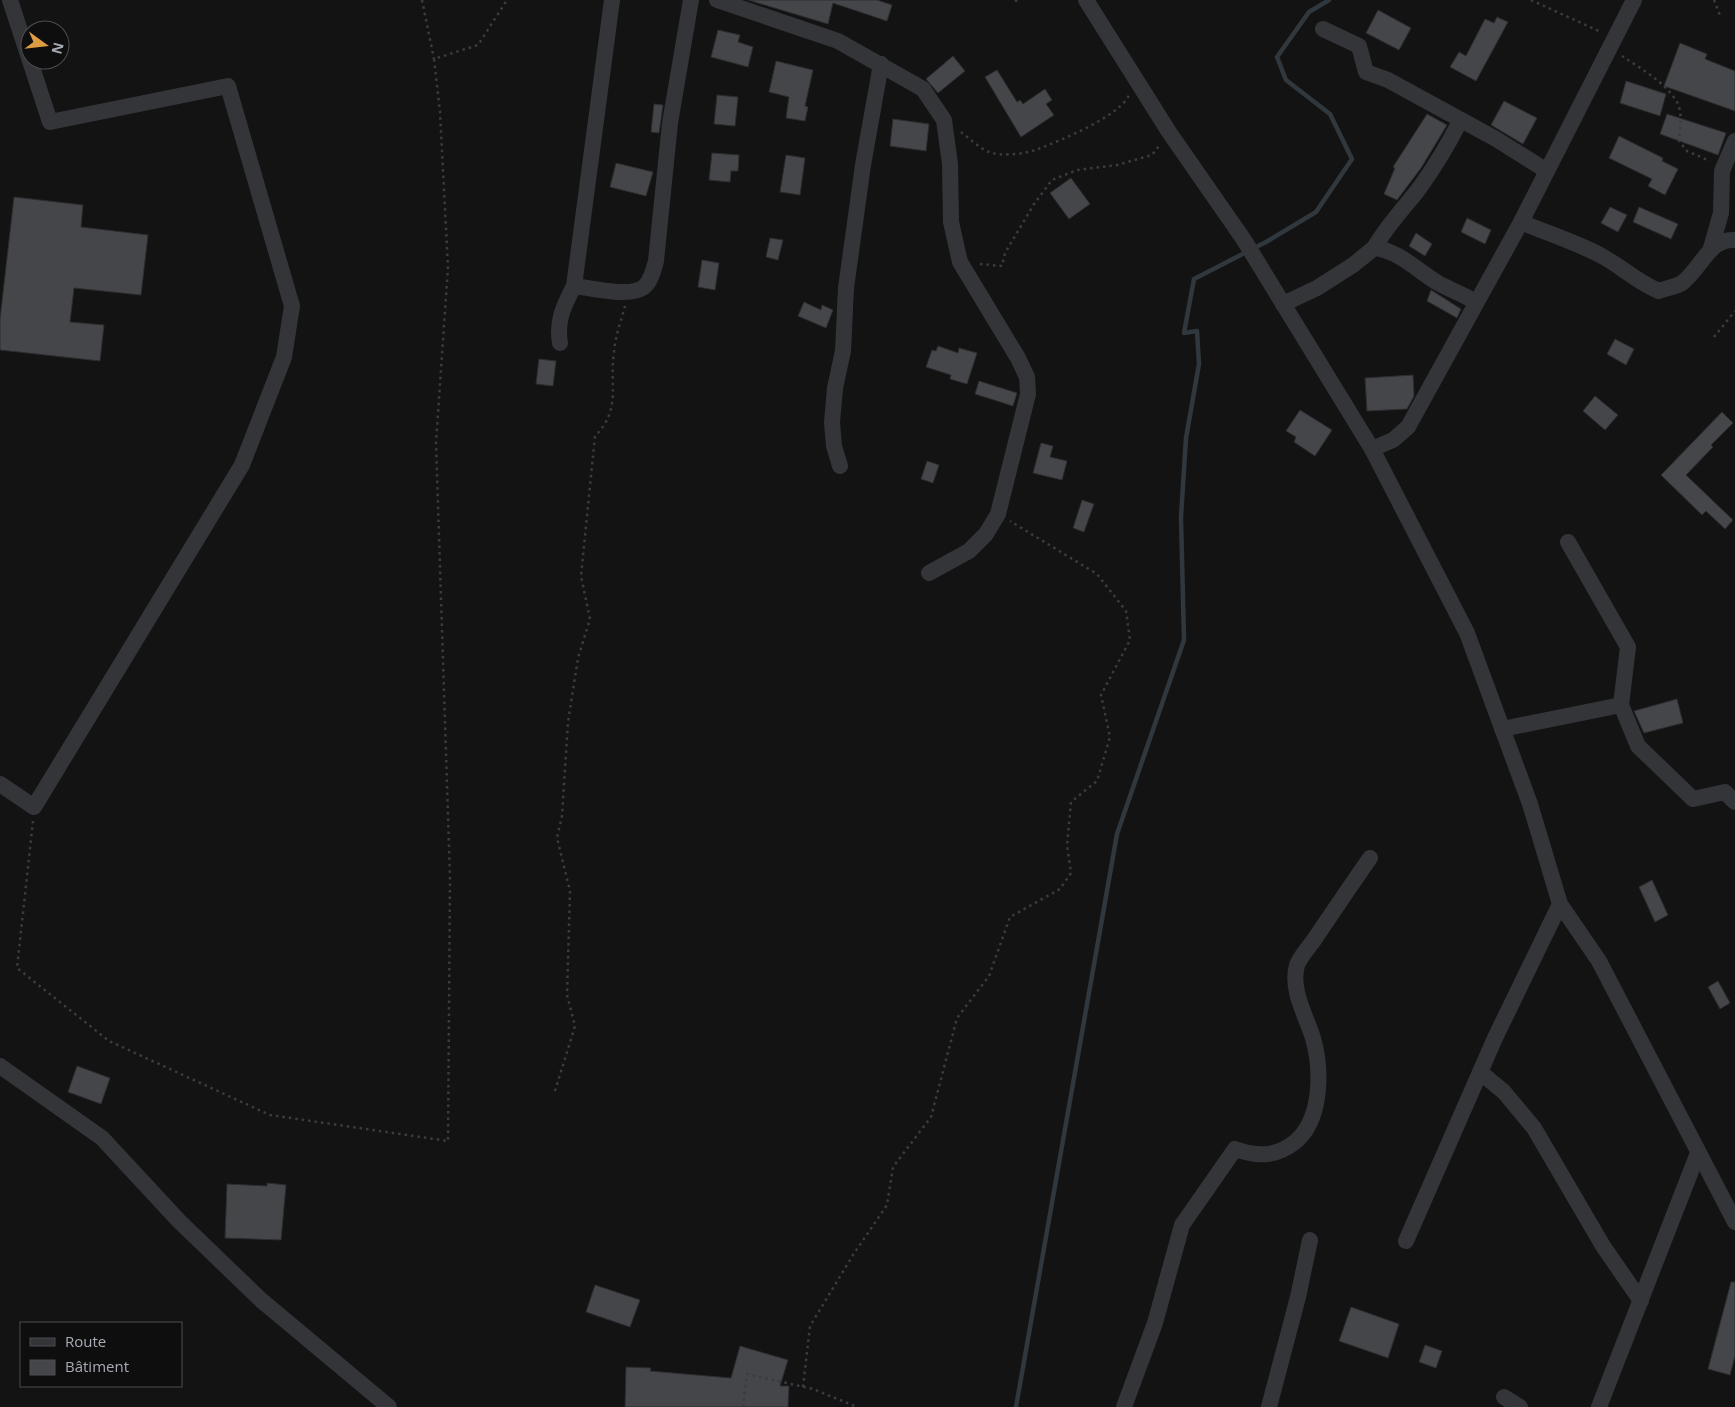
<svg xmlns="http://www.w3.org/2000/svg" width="1735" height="1407" viewBox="0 0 1735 1407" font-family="'Open Sans',sans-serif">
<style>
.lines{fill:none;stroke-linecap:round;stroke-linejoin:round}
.stream{stroke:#30383d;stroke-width:4.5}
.building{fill:#454649;stroke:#2d2d30}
.path{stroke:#3a3c40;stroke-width:2.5;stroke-dasharray:2.5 4;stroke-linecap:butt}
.minor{stroke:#343539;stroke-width:16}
</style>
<rect width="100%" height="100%" fill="#131314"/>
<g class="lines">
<polyline class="stream" points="1016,1407 1117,834 1184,640 1181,517 1186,438 1199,364 1197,331 1184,333 1194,279 1266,242 1316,212 1352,159 1330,114 1286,80 1277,57 1309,12 1329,0"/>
</g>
<g class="building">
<polygon points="748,0 877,0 892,5 887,21 833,3 828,24"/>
<polygon points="1378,10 1411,28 1399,50 1366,33"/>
<polygon points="1497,17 1508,22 1476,81 1450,67 1459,52 1466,56 1485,19 1494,23"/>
<polygon points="718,30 740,35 738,42 753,47 748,67 711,57"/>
<polygon points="1680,43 1707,54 1705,59 1735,71 1735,111 1664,86"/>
<polygon points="953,56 965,71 938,93 926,79"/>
<polygon points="776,61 813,70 805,106 808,107 805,121 786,118 789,97 769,92"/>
<polygon points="997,70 1017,102 1020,100 1023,104 1045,89 1052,100 1046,104 1054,115 1021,137 985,77"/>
<polygon points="1626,81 1666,94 1660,116 1620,103"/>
<polygon points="717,95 738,97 735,126 714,124"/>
<polygon points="1504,101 1537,118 1523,144 1491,125"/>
<polygon points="654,104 663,105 659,133 651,132"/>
<polygon points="1427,114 1447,125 1421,168 1397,200 1384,194 1395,168 1393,167"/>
<polygon points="1667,114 1726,133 1718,155 1660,134"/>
<polygon points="893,119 929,124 926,151 890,146"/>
<polygon points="1619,136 1663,158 1662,161 1678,169 1665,195 1648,186 1652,179 1609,158"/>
<polygon points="712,153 739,155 738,171 731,171 730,182 709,180"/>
<polygon points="786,155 805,158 800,195 780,192"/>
<polygon points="616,163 653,172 646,196 610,187"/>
<polygon points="1071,178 1090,204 1069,219 1050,193"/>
<polygon points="14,197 83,205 81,227 148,235 141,295 74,288 70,322 104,325 100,361 0,350 0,319"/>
<polygon points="1610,207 1627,215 1618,232 1601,223"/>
<polygon points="1639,207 1678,224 1671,239 1633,222"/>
<polygon points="1467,218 1491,230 1485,244 1461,232"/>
<polygon points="1416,233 1432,244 1425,256 1409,246"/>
<polygon points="770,238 783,240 778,260 766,257"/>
<polygon points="702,260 719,263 715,290 698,287"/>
<polygon points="1431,290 1461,309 1457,318 1427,301"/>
<polygon points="804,302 821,310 822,305 833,310 826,328 798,316"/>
<polygon points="1615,339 1634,349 1626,365 1607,354"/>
<polygon points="938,346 958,353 959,348 977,353 967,384 950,379 951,375 926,367 932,350 936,351"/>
<polygon points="539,359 556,361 553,386 536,384"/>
<polygon points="1413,375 1414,396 1407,409 1367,411 1365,378"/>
<polygon points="979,381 1017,393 1013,406 975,394"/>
<polygon points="1595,396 1618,415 1605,430 1583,411"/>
<polygon points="1300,410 1332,430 1315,456 1294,442 1296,437 1286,431"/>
<polygon points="1722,412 1733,423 1711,445 1713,447 1686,475 1733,520 1725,529 1706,511 1702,515 1661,475"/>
<polygon points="1041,443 1053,446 1050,457 1067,461 1062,480 1033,473"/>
<polygon points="927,461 939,465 933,483 921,479"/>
<polygon points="1082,500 1094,504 1084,532 1073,528"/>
<polygon points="1677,699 1683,723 1644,733 1634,711"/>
<polygon points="1652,880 1668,915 1655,922 1639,887"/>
<polygon points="1718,981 1730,1003 1720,1009 1708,987"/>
<polygon points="77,1066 110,1078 101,1104 68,1092"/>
<polygon points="267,1183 286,1185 281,1240 225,1238 227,1184 267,1186"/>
<polygon points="1731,1282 1735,1282 1735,1356 1730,1375 1708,1369"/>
<polygon points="595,1285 640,1300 630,1327 586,1312"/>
<polygon points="1351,1307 1399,1324 1388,1358 1339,1341"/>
<polygon points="1425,1345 1442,1351 1436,1368 1419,1362"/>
<polygon points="740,1346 788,1360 780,1386 789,1386 788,1407 625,1407 626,1367 651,1368 650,1371 731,1378"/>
</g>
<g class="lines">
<g class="path">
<polyline points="422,0 434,59"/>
<polyline points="1015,0 1018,2"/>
<polyline points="1531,0 1601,32"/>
<polyline points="1714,0 1721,18"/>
<path d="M 1622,56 C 1640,68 1665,82 1677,102 C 1683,113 1680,128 1679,141 L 1687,151 L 1710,161"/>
<path d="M 961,132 C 969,138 979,148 989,152 C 1001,157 1026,154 1038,149 C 1060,141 1120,116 1129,95"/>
<polyline points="980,264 1002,266 1005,253 1034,204 1052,180 1077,170 1117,165 1152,155 1159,146"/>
<polyline points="1714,337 1735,311"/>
<polyline points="33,821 17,968 109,1041 270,1115 448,1141 450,878 436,443 448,267 440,112 434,59 478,45 507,0"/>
<path d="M 555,1091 L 575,1026 L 567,995 L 570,891 L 557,838 L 562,816 L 568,722 L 578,658 L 590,619 L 581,576 L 595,436 C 622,409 609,385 614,352 C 615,337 621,321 625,306"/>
<polyline points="803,1387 810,1326 853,1255 887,1205 893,1167 931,1117 957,1018 989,976 1010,917 1060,889 1071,873 1067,845 1071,802 1097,781 1110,737 1101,695 1130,640 1126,611 1097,574 1010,521"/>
<polyline points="743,1407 747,1374 813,1389 857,1407"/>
</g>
<g class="minor">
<polyline points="717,0 838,41 923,89 944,120 950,164 951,222 960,262 1018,358 1027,377 1028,394 998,514 986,534 969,551 929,573"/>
<polyline points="1086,0 1169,132 1244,240 1372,449 1467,633 1530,804 1560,904 1599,961 1735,1222"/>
<polyline points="1323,29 1359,46 1366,72 1388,80 1496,139 1547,171"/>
<path d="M 1521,222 C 1547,233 1575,242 1600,255 C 1621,266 1637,282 1659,291 C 1666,288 1676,287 1682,283 C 1701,269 1709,238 1735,240"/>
<path d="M 1374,248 C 1386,227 1403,209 1418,190 C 1434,168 1448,145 1460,121"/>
<polyline points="1711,248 1721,213 1722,171 1735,141"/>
<path d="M 574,286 C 591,288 630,298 644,287 C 651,281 654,269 656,261 L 670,123 L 691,0"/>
<path d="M 1283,304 L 1317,288 L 1353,265 L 1374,248 C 1398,250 1418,271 1438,283 C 1451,290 1464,295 1476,302"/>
<path d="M 560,343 C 556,321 564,305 574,286 L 612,0"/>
<polyline points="1372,449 1393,440 1408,427 1521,222 1634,0"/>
<polyline points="840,466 834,446 832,422 835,388 843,351 846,288 863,165 881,64"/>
<polyline points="1568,542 1628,647 1621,705 1638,746 1693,799 1725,792 1735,802"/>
<polyline points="1502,729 1621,705"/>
<polyline points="0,784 34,807 242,465 284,357 292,306 228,86 50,122 10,0"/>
<polyline points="0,1066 102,1138 179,1221 261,1300 389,1407"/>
<polyline points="1480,1072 1504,1092 1534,1128 1603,1246 1641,1301"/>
<polyline points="1406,1241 1495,1038 1560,904"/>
<polyline points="1504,1397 1520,1407"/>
<path d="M 1124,1407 L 1155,1323 L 1182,1225 L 1235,1149 C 1258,1157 1276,1157 1295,1142 C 1322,1120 1322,1070 1313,1038 C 1306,1016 1290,989 1297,965 C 1300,957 1309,947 1314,940 C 1333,912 1351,885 1370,858"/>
<polyline points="1269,1407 1298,1297 1310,1240"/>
<polyline points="1599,1407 1698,1153"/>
</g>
</g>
<rect x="20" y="1322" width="162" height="65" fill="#0e0e0f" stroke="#4b4d51"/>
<rect x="30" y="1338" width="25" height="8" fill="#343539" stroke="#4b4d51"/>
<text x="65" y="1347" font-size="15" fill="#a6abb3">Route</text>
<rect x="30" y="1360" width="25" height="15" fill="#454649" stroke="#4b4d51"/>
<text x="65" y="1372" font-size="15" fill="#a6abb3">Bâtiment</text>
<g transform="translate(45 45) rotate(105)"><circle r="24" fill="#0e0e0f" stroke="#4b4d51"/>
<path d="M0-4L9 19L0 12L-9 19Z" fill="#dd9c42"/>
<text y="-8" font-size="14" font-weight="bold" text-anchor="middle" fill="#a6abb3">N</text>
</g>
</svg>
